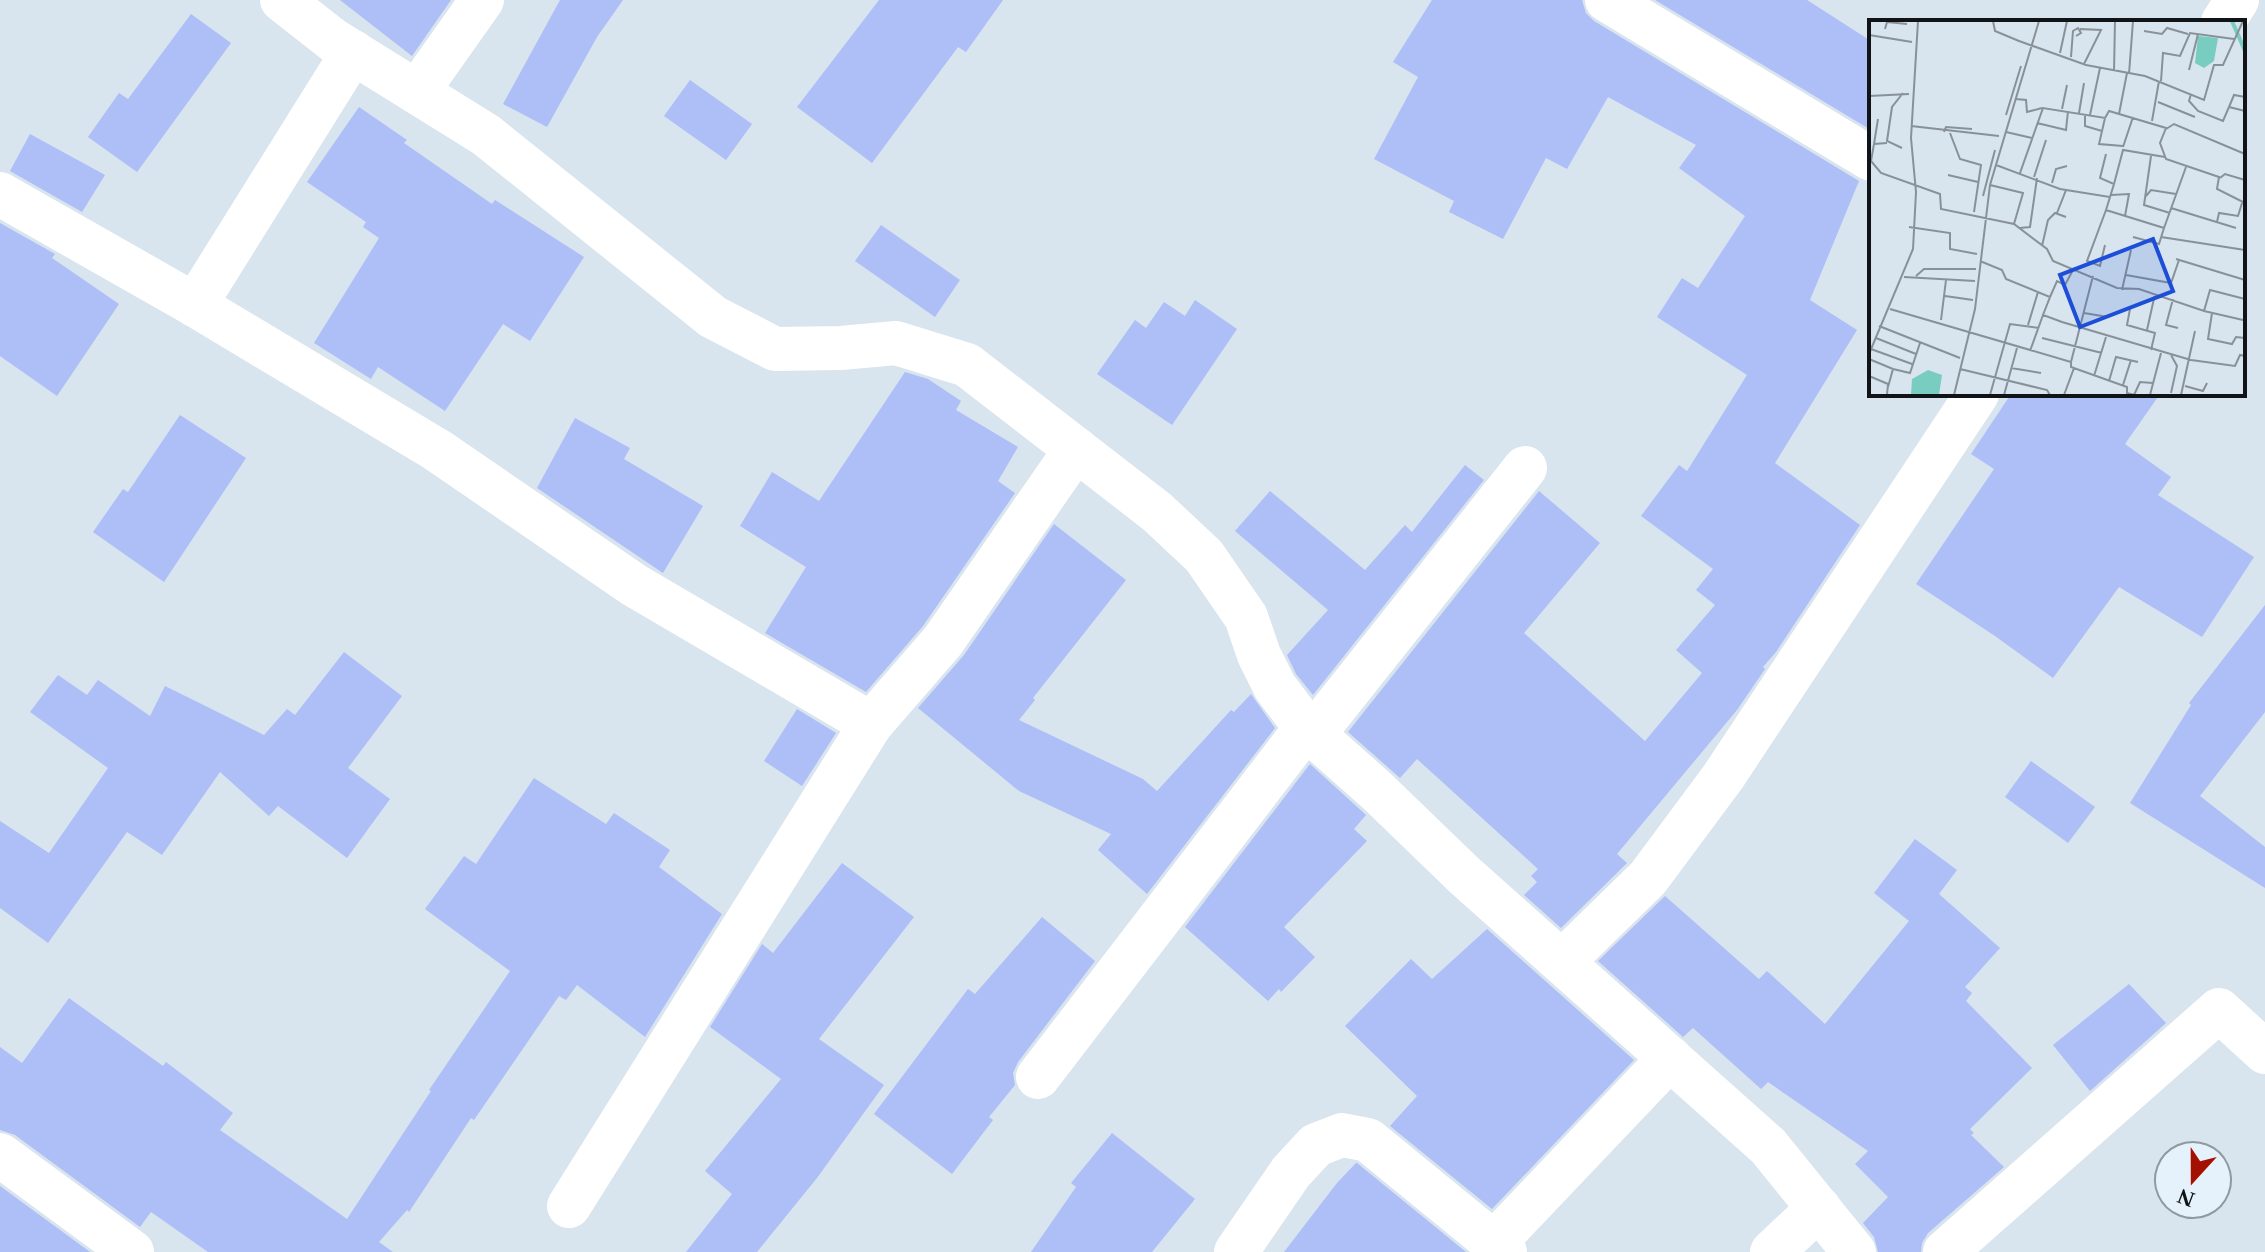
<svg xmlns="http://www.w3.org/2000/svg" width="2265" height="1252" viewBox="0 0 2265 1252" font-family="'Times New Roman',serif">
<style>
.building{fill:#aebef7}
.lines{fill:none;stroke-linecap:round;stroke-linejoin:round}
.minor{stroke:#fff;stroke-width:44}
.inset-river{fill:none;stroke:#79ccc0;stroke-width:4}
.inset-road{fill:none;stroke:#889198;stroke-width:2}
.view{fill:#1d4ed8;fill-opacity:0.15;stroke:#1d4ed8;stroke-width:4}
.inset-edge{fill:none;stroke:#101417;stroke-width:4}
</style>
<rect width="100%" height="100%" fill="#d8e4ee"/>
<g class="building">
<polygon points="340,0 451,0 412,56"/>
<polygon points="560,0 623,0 597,37 547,127 503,104"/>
<polygon points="879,0 1003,0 966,52 958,47 872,163 797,107"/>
<polygon points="1432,0 1582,0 1586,13 1594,21 1859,181 1810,300 1857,330 1775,463 1860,525 1776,652 1763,667 1765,669 1737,710 1617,854 1627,863 1561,928 1524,895 1537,882 1531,876 1538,869 1417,759 1400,778 1348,732 1539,491 1600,543 1524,633 1645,741 1702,673 1676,650 1715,605 1696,590 1713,569 1641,516 1679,465 1687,471 1747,375 1657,317 1682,278 1698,288 1745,216 1679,168 1696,145 1608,97 1567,169 1546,158 1503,239 1449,212 1454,201 1374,159 1418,77 1393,62"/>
<polygon points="1655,0 1807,0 1871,41 1871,130"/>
<polygon points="191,14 231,43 137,172 88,137 119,93 128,99"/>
<polygon points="690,80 752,124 726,160 664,116"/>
<polygon points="359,107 407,140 404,143 492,204 495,200 584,257 530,341 503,324 445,411 378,367 371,379 314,343 379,238 363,227 366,222 307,182"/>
<polygon points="30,134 105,175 82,212 10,171"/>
<polygon points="0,223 55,254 52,258 119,304 57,396 0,356"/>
<polygon points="881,225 960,280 935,317 855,261"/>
<polygon points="1195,300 1237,329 1172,425 1097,374 1135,320 1146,328 1164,302 1185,316"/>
<polygon points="905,372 928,379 961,401 956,410 1018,447 998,481 1015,493 923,626 866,692 765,633 806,567 740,526 772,472 819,501"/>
<polygon points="2011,394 2160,394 2125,444 2171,477 2158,495 2254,557 2202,637 2119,587 2053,678 1995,636 1916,584 1994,469 1971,454"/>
<polygon points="180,415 246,458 164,582 93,532 123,489 128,492"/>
<polygon points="575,418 630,448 624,459 703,506 663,573 537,488"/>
<polygon points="1465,465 1484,480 1313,695 1296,674 1287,655 1328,610 1235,531 1270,491 1365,570 1405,525 1412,532"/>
<polygon points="1054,524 1126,580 1033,698 1035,700 1019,720 1143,779 1157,791 1231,710 1234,712 1251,694 1275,728 1147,894 1098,850 1111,834 1019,791 918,708 964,655"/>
<polygon points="2265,605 2265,712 2200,796 2265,847 2265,888 2130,803 2191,705 2189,703"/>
<polygon points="344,652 402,696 348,768 390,799 347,858 278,806 269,816 220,772 162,855 127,832 48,943 0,908 0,821 49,853 108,768 30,712 58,675 87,695 98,680 150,716 165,686 264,735 287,709 295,715"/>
<polygon points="797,709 836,733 802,786 764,761"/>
<polygon points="2031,761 2095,807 2068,843 2005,797"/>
<polygon points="1310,764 1366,815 1354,829 1367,841 1284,927 1315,957 1281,992 1279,989 1268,1001 1185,927"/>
<polygon points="534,778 606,824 614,813 670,850 659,867 722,914 645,1037 577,985 566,1000 559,996 474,1120 471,1118 409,1212 407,1210 379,1242 393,1252 208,1252 151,1212 140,1227 15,1135 0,1130 0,1047 22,1063 69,998 163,1066 166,1062 233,1113 220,1130 347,1219 431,1091 429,1090 510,971 425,909 464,856 476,864"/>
<polygon points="1915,839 1957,870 1939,894 2000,948 1965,987 1972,993 1966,1001 2032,1068 1970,1129 1974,1133 1971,1135 2004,1167 1928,1233 1922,1243 1921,1252 1878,1252 1874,1237 1863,1223 1888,1197 1855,1164 1868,1151 1768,1082 1761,1089 1693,1028 1683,1037 1598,961 1665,896 1759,979 1767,971 1825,1024 1909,921 1874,893"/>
<polygon points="842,863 914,917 819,1039 884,1085 817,1178 757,1252 686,1252 732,1194 705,1171 781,1079 710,1027 762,944 773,953"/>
<polygon points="1042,917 1095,961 1018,1062 1013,1073 1015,1085 989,1117 993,1120 952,1174 874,1114 968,989 975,994"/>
<polygon points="1487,929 1634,1060 1492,1209 1390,1126 1417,1096 1345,1026 1411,959 1432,979"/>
<polygon points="2129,984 2166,1023 2090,1091 2053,1045"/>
<polygon points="1112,1133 1195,1199 1152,1252 1031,1252 1076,1187 1071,1183"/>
<polygon points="1356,1163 1357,1163 1466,1252 1284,1252 1337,1183"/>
<polygon points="0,1186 90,1252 0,1252"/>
</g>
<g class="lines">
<g class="minor">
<polyline points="282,0 333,40 486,135 713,317 775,349 841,348 896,343 967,365 1157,512 1204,556 1246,617 1259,655 1275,687 1306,728 1376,790 1464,875 1768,1146 1854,1252"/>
<polyline points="1607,0 1871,159"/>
<polyline points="2223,22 2237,0"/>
<polyline points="417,92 482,0"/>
<polyline points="0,194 195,305 437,450 634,585 871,724"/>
<polyline points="195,305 353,52"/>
<polyline points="1313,735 1525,468"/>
<polyline points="1562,962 1648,878 1723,777 1977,394"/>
<polyline points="1038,1077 1306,728"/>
<polyline points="0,1155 132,1252"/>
<polyline points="569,1206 871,724 943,641 1076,449"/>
<polyline points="1494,1243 1670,1058"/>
<polyline points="1236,1252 1291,1172 1316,1145 1342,1135 1368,1140 1505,1252"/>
<polyline points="1772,1252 1819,1208"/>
<polyline points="1945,1252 2219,1010 2265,1052"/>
</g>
</g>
<g transform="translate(1869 20)">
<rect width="376" height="376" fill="#d8e4ee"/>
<path d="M 329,16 L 349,18 L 345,41 L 335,48 L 326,43 ZM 59,350 L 73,355 L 70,375 L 42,375 L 43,359 Z" fill="#79ccc0"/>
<path class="inset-river" d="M 363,1 L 376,31"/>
<path class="inset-road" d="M 124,1 L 126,11 L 150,21 L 217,45 L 276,56 L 335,80 L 345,45 L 354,45 L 374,1M 202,1 L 230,1M 16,9 L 18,2 L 38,4M 211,9 L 232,10 L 215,44M 275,11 L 293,14 L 298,8 L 319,14M 0,15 L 43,22M 191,33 L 198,1M 202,37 L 204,11 L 209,8 L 212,13 L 207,16M 320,50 L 329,14M 245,51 L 246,1M 260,54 L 264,1M 292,61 L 294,33 L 311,36 L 321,13 L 365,19M 322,74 L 320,81 L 329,91 L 354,101 L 360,87 L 376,91M 0,76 L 40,74M 147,79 L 157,80 L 158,92 L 173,88M 289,82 L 326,97M 360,87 L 365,75 L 376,77M 193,89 L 198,65M 210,93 L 215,63M 216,94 L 216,106 L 233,111M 250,94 L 258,53M 137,95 L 152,46M 221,95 L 231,48M 236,98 L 230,124 L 254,126M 283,101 L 290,61M 168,103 L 197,110 L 199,91M 42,106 L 130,116M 297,109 L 305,104 L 376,134M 75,112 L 77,107 L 103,109M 137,112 L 163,118M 81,113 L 91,139 L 112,145 L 105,192M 5,124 L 9,99M 254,127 L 264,97M 33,128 L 18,121 L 23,87 L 34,73M 237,134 L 231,158 L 245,164 L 241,177M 282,136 L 275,185 L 301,193M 2,141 L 12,153 L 71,174 L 72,189 L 145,204 L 178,229 L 184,241 L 248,268 L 270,269 L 335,291 L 341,270 L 376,279M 2,141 L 5,124 L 18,123M 127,145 L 191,169 L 241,177 L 237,190 L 295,208 L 290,224 L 264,217M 151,153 L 174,88 L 236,98 L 240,91 L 297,108 L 291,123 L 297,139 L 350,157 L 348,169 L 376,183M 79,155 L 109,162M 165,157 L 177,120M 351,158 L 356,154 L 376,160M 183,163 L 187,149 L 198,146M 245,164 L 254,130 L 296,137M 121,165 L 154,173 L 145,204M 242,175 L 260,174 L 256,196M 114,176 L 126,130M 277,176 L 282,170 L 307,174M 302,188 L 367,208M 188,193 L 197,170M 348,202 L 350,193 L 369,196 L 373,183M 40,207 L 81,213 L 81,229 L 108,234M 151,208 L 161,207 L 168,158M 295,208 L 317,147M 292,217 L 376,230M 236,225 L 231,246 L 218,241 L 237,190M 173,226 L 179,200 L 186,193 L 197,197M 307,239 L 376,260M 111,241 L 133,250 L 137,259 L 181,277 L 174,295 L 193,302 L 322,340 L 366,346 L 371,335 L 376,336M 257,255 L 302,263 L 310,240M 47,256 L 55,249 L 107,249M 35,257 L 106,261M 253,270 L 262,230M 76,276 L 104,280M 181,277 L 188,261 L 196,265 L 205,248M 304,279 L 297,305 L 309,308M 21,289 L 202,342 L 202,347 L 258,367 L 258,373 L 265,375M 261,289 L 258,305 L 286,313 L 282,330M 335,291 L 374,300M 215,293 L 239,297M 343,293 L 339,319 L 363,324 L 367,317 L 376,318M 72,300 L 77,260M 159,305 L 169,272M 10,306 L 91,338M 278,310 L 286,274M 7,318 L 47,334M 173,318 L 233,333M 2,329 L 43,344M 161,331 L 174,295M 0,334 L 44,229 L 47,172 L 42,118 L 49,1M 0,339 L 24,349M 202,342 L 224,256M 142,348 L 172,353M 91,349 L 178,370 L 181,375M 0,356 L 19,364 L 18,375M 225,356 L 237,317M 240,361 L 247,337 L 269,342M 254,365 L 262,340M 316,366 L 334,371 L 338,363M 19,367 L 24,349 L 41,353 L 51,323M 302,373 L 308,346 L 302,335M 85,375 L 106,289 L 121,165 L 170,1M 121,375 L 141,304 L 170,308M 135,375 L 148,328M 195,375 L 205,348M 265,375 L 271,362 L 284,363M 281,375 L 292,333M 312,375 L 326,311"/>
<path class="view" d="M 284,219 L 304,271 L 211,307 L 191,255 Z"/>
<rect width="376" height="376" class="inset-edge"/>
</g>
<g transform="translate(2193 1180) rotate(201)"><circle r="38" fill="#e5f1fb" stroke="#9099a0" stroke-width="2"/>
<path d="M0-6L14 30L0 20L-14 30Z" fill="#a51101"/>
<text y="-12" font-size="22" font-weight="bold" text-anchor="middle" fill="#101417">N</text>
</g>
</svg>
